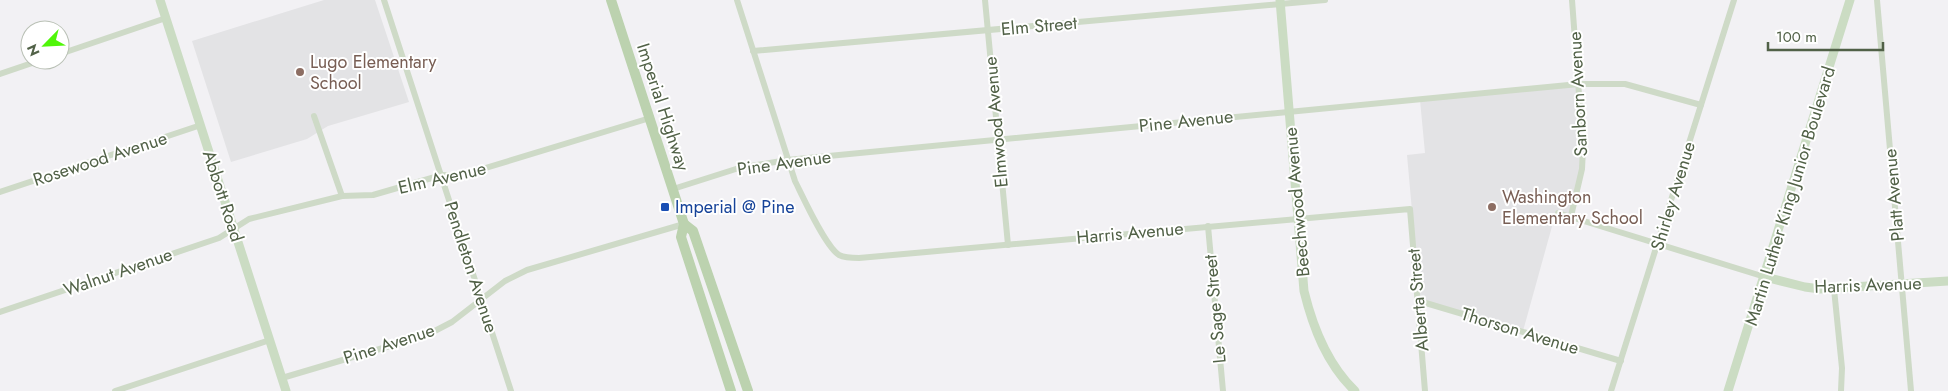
<svg xmlns="http://www.w3.org/2000/svg" width="1948" height="391" viewBox="0 0 1948 391" font-family="Jost,sans-serif">
<style>
.education{fill:#e3e3e5}
.lines{fill:none;stroke-linecap:round;stroke-linejoin:round}
.street{stroke:#cedac7;stroke-width:6}
.secondary{stroke:#cbdcc3;stroke-width:9}
.primary{stroke:#bcd2af;stroke-width:10}
.education-dot{fill:#8d6e63;stroke:#fff;stroke-width:2}
.transit-dot{fill:#1a4fb4;stroke:#fff;stroke-width:2}
.labels{text-anchor:middle;dominant-baseline:central;stroke-width:4;stroke-linejoin:round;paint-order:stroke}
.street-label{font-size:18px;fill:#516147;stroke:#fff}
.education-label{font-size:18px;fill:#785e54;stroke:#fff;text-anchor:start}
.transit-label{font-size:18px;fill:#164399;stroke:#fff;text-anchor:start}
</style>
<rect width="100%" height="100%" fill="#f2f1f4"/>
<g class="education">
<polygon points="324,0 375,0 409,102 328,126 307,139 231,162 192,41"/>
<polygon points="1578,85 1581,169 1570,215 1556,212 1523,331 1420,300 1407,155 1425,153 1420,100"/>
</g>
<g class="lines">
<g class="street">
<polyline points="384,0 511,391"/>
<path d="M 737,0 L 795,181 C 803,197 825,246 839,255 C 845,258 852,258 859,258 L 1410,209 L 1425,391"/>
<polyline points="985,0 1008,245"/>
<polyline points="1877,0 1911,391"/>
<polyline points="753,51 1325,0"/>
<polyline points="60,54 166,18"/>
<polyline points="0,74 41,60"/>
<polyline points="314,116 342,196"/>
<polyline points="673,189 739,168 787,160 1579,84 1625,84 1701,105"/>
<polyline points="0,192 201,125"/>
<polyline points="1558,213 1765,277"/>
<polyline points="1571,216 1582,169 1583,148 1572,0"/>
<polyline points="1208,226 1223,391"/>
<polyline points="1834,289 1842,368 1841,391"/>
<polyline points="1419,301 1621,361"/>
<polyline points="0,312 219,238 249,219 342,196 373,195 442,175 459,176 650,118"/>
<polyline points="282,378 427,335 452,322 505,281 527,270 684,224"/>
<polyline points="115,391 270,340"/>
<polyline points="1611,391 1734,0"/>
</g>
<g class="secondary">
<polyline points="160,0 286,391"/>
<path d="M 1280,0 L 1304,291 C 1313,328 1327,364 1355,391"/>
<polyline points="1765,277 1805,287 1820,289 1948,281"/>
<polyline points="1728,391 1850,0"/>
</g>
<g class="primary">
<polyline points="611,0 684,224 681,237 731,391"/>
<polyline points="684,224 693,231 748,391"/>
</g>
</g>
<g class="education-dot">
<circle cx="300" cy="72" r="5"/>
<circle cx="1492" cy="207" r="5"/>
</g>
<rect class="transit-dot" x="660" y="202" width="10" height="10" rx="2.5"/>
<g class="labels">
<g class="street-label">
<text transform="translate(1039 26) rotate(-5)">Elm Street</text>
<text transform="translate(1578 94) rotate(-93)">Sanborn Avenue</text>
<text transform="translate(663 107) rotate(72)">Imperial Highway</text>
<text transform="translate(1186 121) rotate(-6)">Pine Avenue</text>
<text transform="translate(996 122) rotate(-95)">Elmwood Avenue</text>
<text transform="translate(100 159) rotate(-18)">Rosewood Avenue</text>
<text transform="translate(784 163) rotate(-8)">Pine Avenue</text>
<text transform="translate(442 178) rotate(-13)">Elm Avenue</text>
<text transform="translate(1894 195) rotate(-95)">Platt Avenue</text>
<text transform="translate(223 196) rotate(72)">Abbott Road</text>
<text transform="translate(1673 196) rotate(-73)">Shirley Avenue</text>
<text transform="translate(1790 196) rotate(-73)">Martin Luther King Junior Boulevard</text>
<text transform="translate(1297 202) rotate(-95)">Beechwood Avenue</text>
<text transform="translate(1130 233) rotate(-5)">Harris Avenue</text>
<text transform="translate(471 267) rotate(72)">Pendleton Avenue</text>
<text transform="translate(118 272) rotate(-19)">Walnut Avenue</text>
<text transform="translate(1868 285) rotate(-2)">Harris Avenue</text>
<text transform="translate(1418 300) rotate(-95)">Alberta Street</text>
<text transform="translate(1215 309) rotate(-95)">Le Sage Street</text>
<text transform="translate(1520 331) rotate(17)">Thorson Avenue</text>
<text transform="translate(389 344) rotate(-18)">Pine Avenue</text>
</g>
<g class="education-label">
<text x="310" y="62">Lugo Elementary<tspan x="310" dy="21">School</tspan></text>
<text x="1502" y="197">Washington<tspan x="1502" dy="21">Elementary School</tspan></text>
</g>
<g class="transit-label">
<text x="675" y="207">Imperial @ Pine</text>
</g>
</g>
<g transform="translate(45 45) rotate(246)"><circle r="24" fill="#ffffff" stroke="#b9c0b5"/>
<path d="M0-4L9 19L0 12L-9 19Z" fill="#50f609"/>
<text y="-8" font-size="14" font-weight="bold" text-anchor="middle" fill="#516147">N</text>
</g>
<path d="M1768 42v8h115v-8" fill="none" stroke="#516147" stroke-width="2.5"/>
<text x="1776" y="42" font-size="15" fill="#516147" stroke="#ffffff" stroke-width="4" paint-order="stroke">100 m</text>
</svg>
